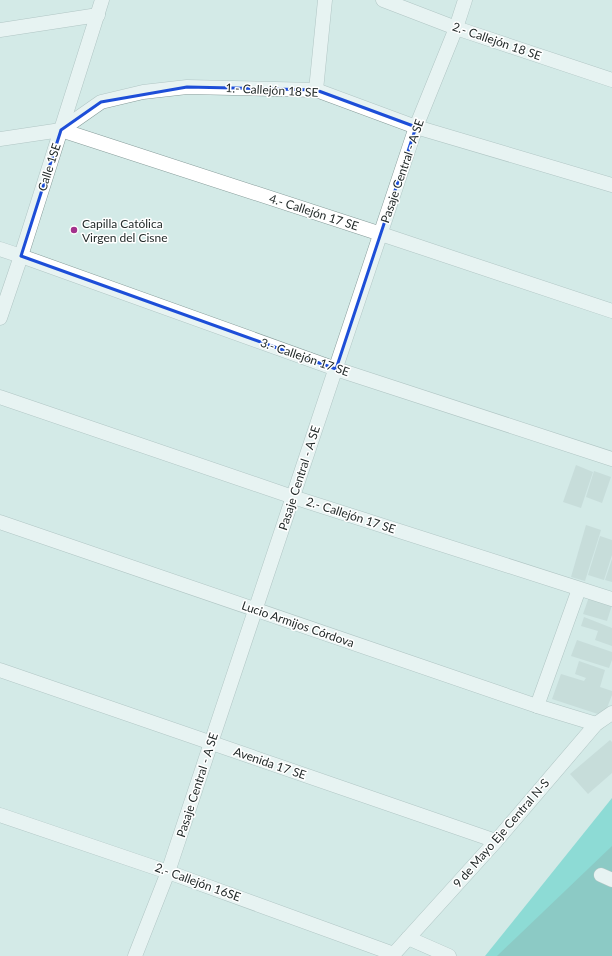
<svg xmlns="http://www.w3.org/2000/svg" width="612" height="956" viewBox="0 0 612 956" font-family="Lato,sans-serif">
<style>
.green{fill:#38c9be}
.water{fill:#35a49b}
.building{fill:#b8cecb}
.lines{fill:none;stroke-linecap:round;stroke-linejoin:round}
.minor-casing{stroke:#879c9a;stroke-width:15}
.minor{stroke:#fff;stroke-width:14}
.marked{fill:none;stroke:#1d4ed8;stroke-width:3;stroke-linejoin:round}
.poi-dot{fill:#a3318c;stroke:#fff;stroke-width:1.5}
.labels{text-anchor:middle;dominant-baseline:central;stroke-width:3;stroke-linejoin:round;paint-order:stroke}
.street-label{font-size:12px;fill:#232b2a;stroke:#fff}
.poi-label{font-size:12px;fill:#232b2a;stroke:#fff;text-anchor:start}
</style>
<rect width="100%" height="100%" fill="#d3eae7"/>
<polygon class="green" points="612,798 612,956 485,956"/>
<polygon class="water" points="612,846 612,956 497,956"/>
<g class="building">
<polygon points="576,465 593,472 581,508 563,502"/>
<polygon points="594,471 611,477 602,503 586,497"/>
<polygon points="586,525 601,530 585,581 571,577"/>
<polygon points="600,536 612,540 612,555 604,580 588,575"/>
<polygon points="612,559 612,582 605,580"/>
<polygon points="589,597 612,605 607,621 583,614"/>
<polygon points="584,617 612,628 612,646 595,640 598,631 581,626"/>
<polygon points="577,640 612,652 612,660 609,668 571,656"/>
<polygon points="579,661 605,670 600,687 612,691 612,695 604,716 552,699 561,674 584,681 586,678 575,674"/>
<polygon points="610,740 612,742 612,773 588,794 570,774"/>
</g>
<g class="lines">
<defs>
<g id="minor">
<polyline points="383,0 456,28 612,80"/>
<polyline points="0,30 98,15"/>
<polyline points="316,90 325,0"/>
<polyline points="61,130 381,234 612,311"/>
<polyline points="0,139 61,130 101,102 143,92 187,87 316,90 416,127 612,185"/>
<polyline points="0,249 21,256 336,369 612,459"/>
<polyline points="0,318 21,256 102,0"/>
<polyline points="0,397 293,497 612,599"/>
<polyline points="0,522 537,706 596,724"/>
<polyline points="0,670 496,841"/>
<polyline points="537,706 579,589"/>
<polyline points="0,815 168,872 394,954"/>
<polyline points="601,875 612,880"/>
<polyline points="408,938 449,956"/>
<polyline points="135,956 168,872 416,127 456,28 465,0"/>
<polyline points="392,956 496,841 596,724 612,713"/>
</g>
</defs>
<use href="#minor" class="minor-casing"/>
<use href="#minor" class="minor"/>
</g>
<path d="M0 0H612V956H0ZM 187,87 L 316,90 L 416,127 L 336,369 L 21,256 L 61,130 L 101,102 Z" fill="#d3eae7" fill-opacity=".55" fill-rule="evenodd"/>
<path class="marked" d="M 187,87 L 316,90 L 416,127 L 336,369 L 21,256 L 61,130 L 101,102 Z"/>
<circle class="poi-dot" cx="74" cy="230" r="4"/>
<g class="labels">
<g class="street-label">
<text transform="translate(497 41) rotate(19)">2.- Callejón 18 SE</text>
<text transform="translate(272 90) rotate(3)">1.- Callejón 18 SE</text>
<text transform="translate(49 167) rotate(-72)">Calle 1SE</text>
<text transform="translate(402 171) rotate(-71)">Pasaje Central - A SE</text>
<text transform="translate(314 212) rotate(18)">4.- Callejón 17 SE</text>
<text transform="translate(305 357) rotate(19)">3.- Callejón 17 SE</text>
<text transform="translate(299 478) rotate(-72)">Pasaje Central - A SE</text>
<text transform="translate(351 515) rotate(18)">2.- Callejón 17 SE</text>
<text transform="translate(298 624) rotate(19)">Lucio Armijos Córdova</text>
<text transform="translate(270 763) rotate(19)">Avenida 17 SE</text>
<text transform="translate(197 785) rotate(-72)">Pasaje Central - A SE</text>
<text transform="translate(501 833) rotate(-49)">9 de Mayo Eje Central N-S</text>
<text transform="translate(198 882) rotate(20)">2.- Callejón 16SE</text>
</g>
<g class="poi-label">
<text x="82" y="223">Capilla Católica<tspan x="82" dy="14">Virgen del Cisne</tspan></text>
</g>
</g>
</svg>
